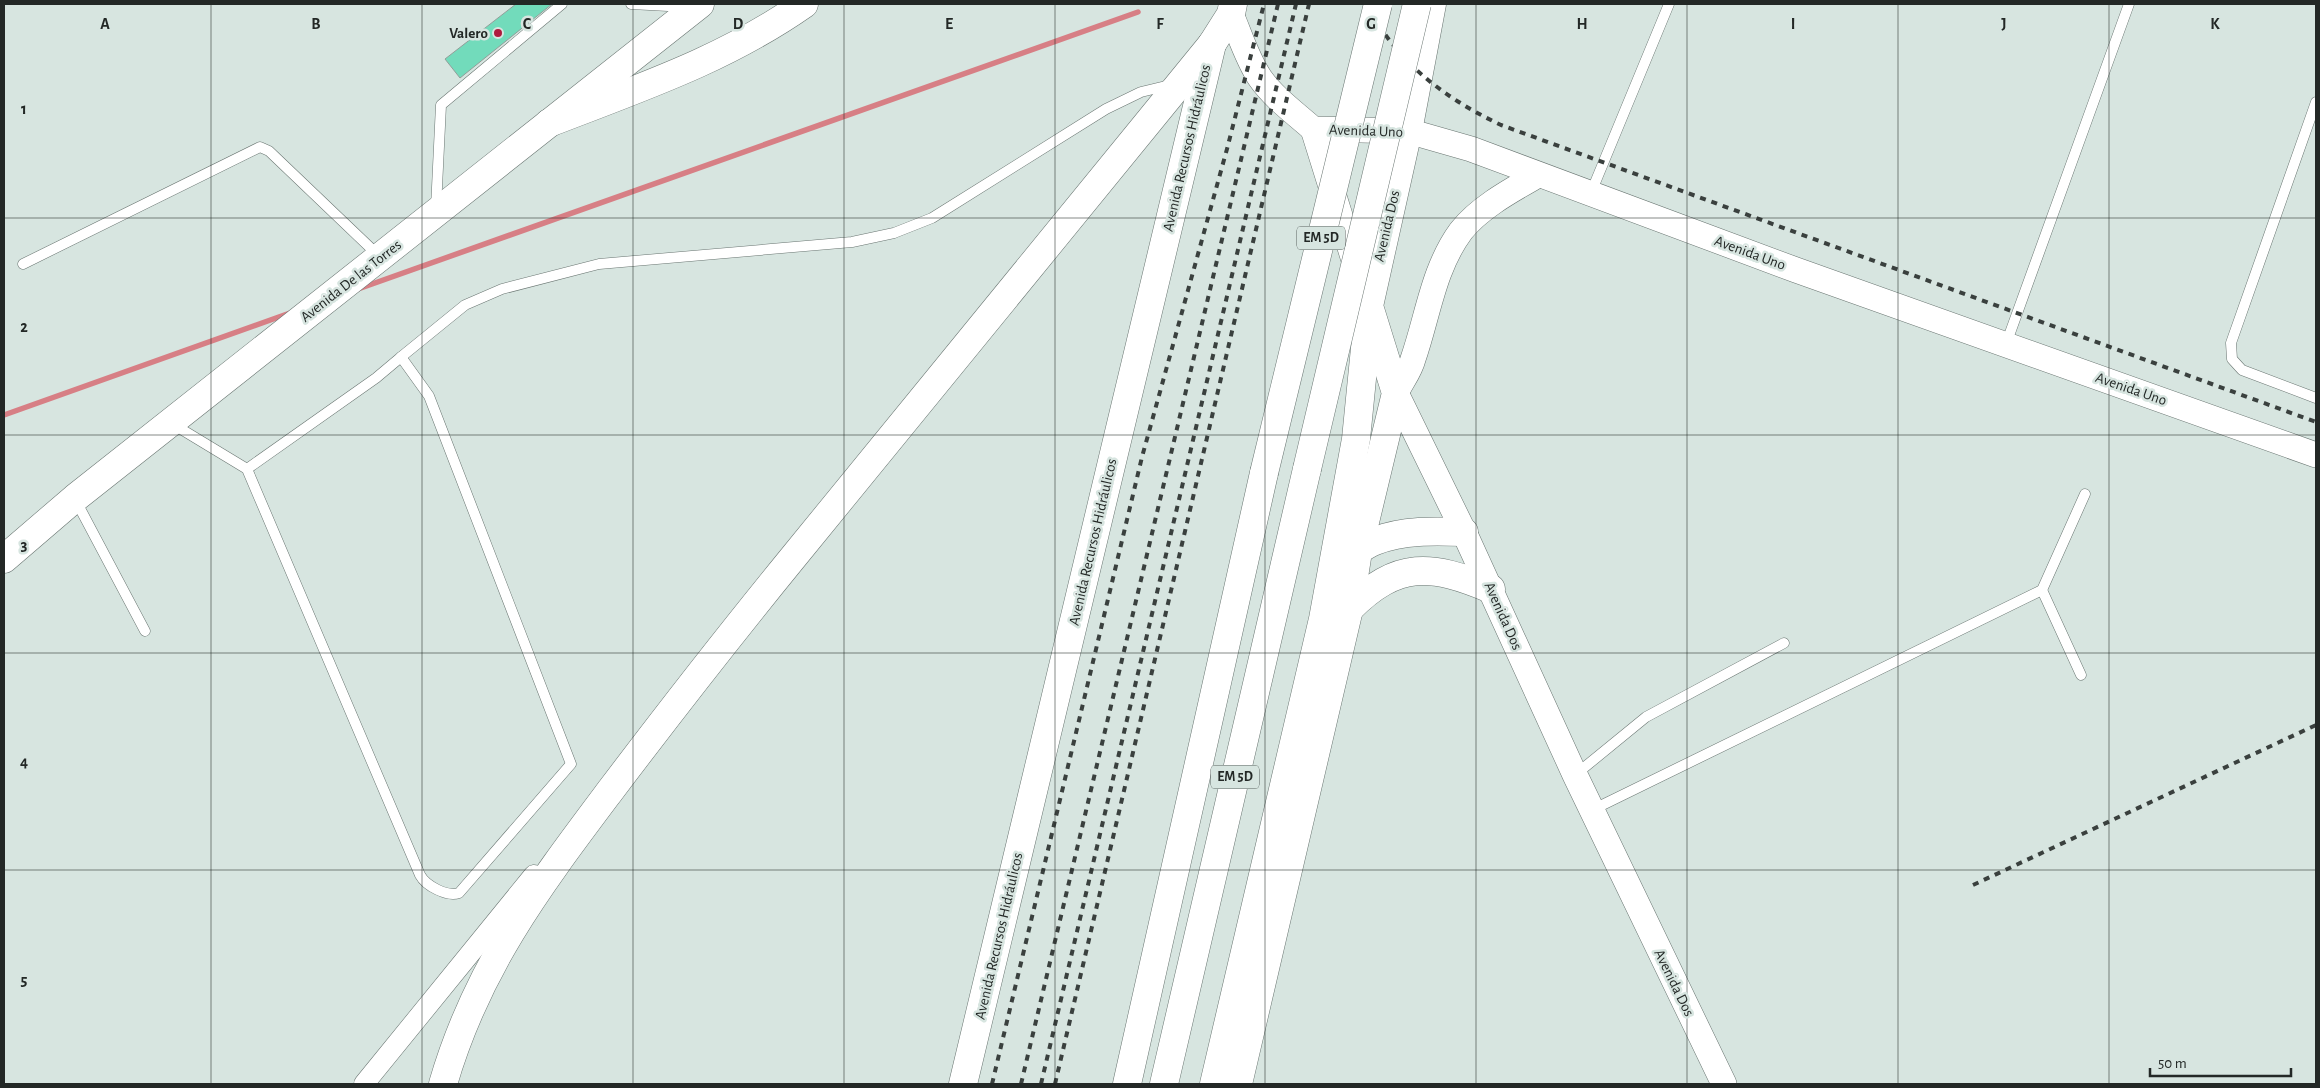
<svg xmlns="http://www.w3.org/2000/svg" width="2320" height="1088" viewBox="0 0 2320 1088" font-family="'Alegreya Sans',sans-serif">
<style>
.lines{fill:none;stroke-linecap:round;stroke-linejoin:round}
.stream{stroke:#d77f85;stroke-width:5.5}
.building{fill:#72dbbb;stroke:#919e99}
.service-casing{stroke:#697571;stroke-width:11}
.minor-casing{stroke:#697571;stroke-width:21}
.tertiary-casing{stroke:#697571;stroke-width:26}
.secondary-casing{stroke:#697571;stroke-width:29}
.primary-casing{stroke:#697571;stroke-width:29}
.motorway-casing{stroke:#697571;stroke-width:29}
.service{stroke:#fff;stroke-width:10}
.minor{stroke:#fff;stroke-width:20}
.tertiary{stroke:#fff;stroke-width:25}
.secondary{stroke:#fff;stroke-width:28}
.primary{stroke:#fff;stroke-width:28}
.motorway{stroke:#fff;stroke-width:28}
.rail{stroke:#3a403e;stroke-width:4;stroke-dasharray:6 6;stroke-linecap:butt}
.motorway-bridge-casing{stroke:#697571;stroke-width:29;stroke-linecap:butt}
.motorway-bridge{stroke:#fff;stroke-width:28}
.grid{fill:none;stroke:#232826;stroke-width:1;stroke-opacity:0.55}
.poi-dot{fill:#ae1a3d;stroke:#d7e5e0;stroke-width:2}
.labels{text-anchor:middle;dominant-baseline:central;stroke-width:5;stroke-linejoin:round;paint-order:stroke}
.shield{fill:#d7e5e0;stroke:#59615e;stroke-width:1}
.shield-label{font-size:14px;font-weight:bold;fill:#232826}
.poi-label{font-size:15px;font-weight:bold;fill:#232826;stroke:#d7e5e0;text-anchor:end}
.street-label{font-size:15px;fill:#232826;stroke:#d7e5e0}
.grid-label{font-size:16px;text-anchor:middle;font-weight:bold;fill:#232826;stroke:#d7e5e0;stroke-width:5;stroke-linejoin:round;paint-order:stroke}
</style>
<rect width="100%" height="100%" fill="#d7e5e0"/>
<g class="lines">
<g class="stream">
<polyline points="358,289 1138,12"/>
<polyline points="4,415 290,313"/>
</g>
</g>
<polygon class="building" points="516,4 552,4 460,78 445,59"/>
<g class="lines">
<defs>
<g id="service">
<polyline points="631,4 687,7"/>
<polyline points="2316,102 2231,343 2232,359 2242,370 2316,398"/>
<polyline points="1590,195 1669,4"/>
<polyline points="436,208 441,105 562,4"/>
<polyline points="23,264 260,147 269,151 380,257"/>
<polyline points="2006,344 2129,4"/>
<polyline points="401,357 465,305 502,289 599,264 852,242 894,233 932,218 1106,109 1141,92 1170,85"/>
<path d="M 171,423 L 247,469 L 376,378 L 401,357 L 429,396 L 571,764 L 459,893 C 447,897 426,886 420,875 L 247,469"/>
<polyline points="75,499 145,631"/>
<polyline points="2042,590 2085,494"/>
<polyline points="1575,775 1646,717 1784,643"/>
<polyline points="1592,810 2042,590 2081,675"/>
</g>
<polyline id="minor" points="364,1084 534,875"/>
<g id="tertiary">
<path d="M 1231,14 C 1240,35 1247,59 1260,78 C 1274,98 1295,113 1313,129 L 1408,131 L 1471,149 L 1796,270 L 2316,455"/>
<polyline points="1313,129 1357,270"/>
<path d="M 1538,175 C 1512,190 1480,207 1461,231 C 1433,269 1428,316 1413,359 C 1410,371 1401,382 1396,393 L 1464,532 L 1575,775 L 1724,1084"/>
</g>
<g id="secondary">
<path d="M 1347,557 C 1356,552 1365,545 1375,541 C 1403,530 1434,531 1464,532"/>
<polyline points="4,559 75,498 700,4"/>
<path d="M 1349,609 C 1398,560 1431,564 1491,589"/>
<path d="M 443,1084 C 477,967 538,887 610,791 C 669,713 729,636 791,560 C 932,388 1072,216 1212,44"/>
<polyline points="1214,1084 1323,619 1356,439 1368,318"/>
<polyline points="1238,1084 1349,609 1358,551 1396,393 1369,306 1408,131 1432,4"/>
</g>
<polyline id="primary" points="963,1084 1212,44 1231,14 1233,4"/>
<g id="motorway">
<path d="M 549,123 C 639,88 724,60 804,4"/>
<polyline points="1127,1084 1264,473"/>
<polyline points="1164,1084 1307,469"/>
</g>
</defs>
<use href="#service" class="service-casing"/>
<use href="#minor" class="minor-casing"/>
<use href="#tertiary" class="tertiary-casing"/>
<use href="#secondary" class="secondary-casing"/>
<use href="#primary" class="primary-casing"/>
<use href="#motorway" class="motorway-casing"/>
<use href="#service" class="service"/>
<use href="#minor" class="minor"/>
<use href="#tertiary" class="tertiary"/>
<use href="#secondary" class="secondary"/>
<use href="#primary" class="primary"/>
<use href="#motorway" class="motorway"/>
<g class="rail">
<path d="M 1367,4 C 1395,61 1444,98 1501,125 L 2316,422"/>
<polyline points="1973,885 2316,725"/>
<polyline points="992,1084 1142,457 1227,149 1264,4"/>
<polyline points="1021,1084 1278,4"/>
<polyline points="1041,1084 1296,4"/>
<polyline points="1055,1084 1309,4"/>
</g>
<defs>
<g id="motorway-bridge">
<polyline points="1307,469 1417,4"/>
<polyline points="1264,473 1378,4"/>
</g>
</defs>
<use href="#motorway-bridge" class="motorway-bridge-casing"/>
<use href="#motorway-bridge" class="motorway-bridge"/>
</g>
<path class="grid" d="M 211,4 L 211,1084M 422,4 L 422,1084M 633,4 L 633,1084M 844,4 L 844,1084M 1055,4 L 1055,1084M 1265,4 L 1265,1084M 1476,4 L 1476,1084M 1687,4 L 1687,1084M 1898,4 L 1898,1084M 2109,4 L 2109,1084M 4,218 L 2316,218M 4,435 L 2316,435M 4,653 L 2316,653M 4,870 L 2316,870"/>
<circle class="poi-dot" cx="498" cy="33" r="5"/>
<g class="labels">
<g class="shield">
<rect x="1297" y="226.5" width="48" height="23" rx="4"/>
<rect x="1211" y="765.5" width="48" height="23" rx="4"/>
</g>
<g class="shield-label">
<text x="1321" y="238">EM 5D</text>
<text x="1235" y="777">EM 5D</text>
</g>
<g class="poi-label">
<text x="488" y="33">Valero</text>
</g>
<g class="street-label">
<text transform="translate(1366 131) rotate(2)">Avenida Uno</text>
<text transform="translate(1187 148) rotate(-77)">Avenida Recursos Hidráulicos</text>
<text transform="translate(1387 226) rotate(-77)">Avenida Dos</text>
<text transform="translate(1750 253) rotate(20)">Avenida Uno</text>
<text transform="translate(351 281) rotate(-38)">Avenida De las Torres</text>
<text transform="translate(2131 389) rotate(19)">Avenida Uno</text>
<text transform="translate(1093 542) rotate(-77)">Avenida Recursos Hidráulicos</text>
<text transform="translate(1503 616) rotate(66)">Avenida Dos</text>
<text transform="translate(999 936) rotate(-77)">Avenida Recursos Hidráulicos</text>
<text transform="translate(1674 983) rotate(64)">Avenida Dos</text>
</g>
</g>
<g class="grid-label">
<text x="105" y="29">A</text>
<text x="316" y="29">B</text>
<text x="527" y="29">C</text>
<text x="738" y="29">D</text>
<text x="949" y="29">E</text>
<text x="1160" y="29">F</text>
<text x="1371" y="29">G</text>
<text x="1582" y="29">H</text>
<text x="1793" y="29">I</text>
<text x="2004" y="29">J</text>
<text x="2215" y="29">K</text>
<text x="24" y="114">1</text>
<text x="24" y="332">2</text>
<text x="24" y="550">3</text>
<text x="24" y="767">4</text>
<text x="24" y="985">5</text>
</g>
<rect width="2320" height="1088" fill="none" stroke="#232826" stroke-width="10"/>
<path d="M2150 1068v8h141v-8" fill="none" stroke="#232826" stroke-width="2.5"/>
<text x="2158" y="1068" font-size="15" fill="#232826" stroke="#d7e5e0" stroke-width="4" paint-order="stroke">50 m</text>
</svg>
